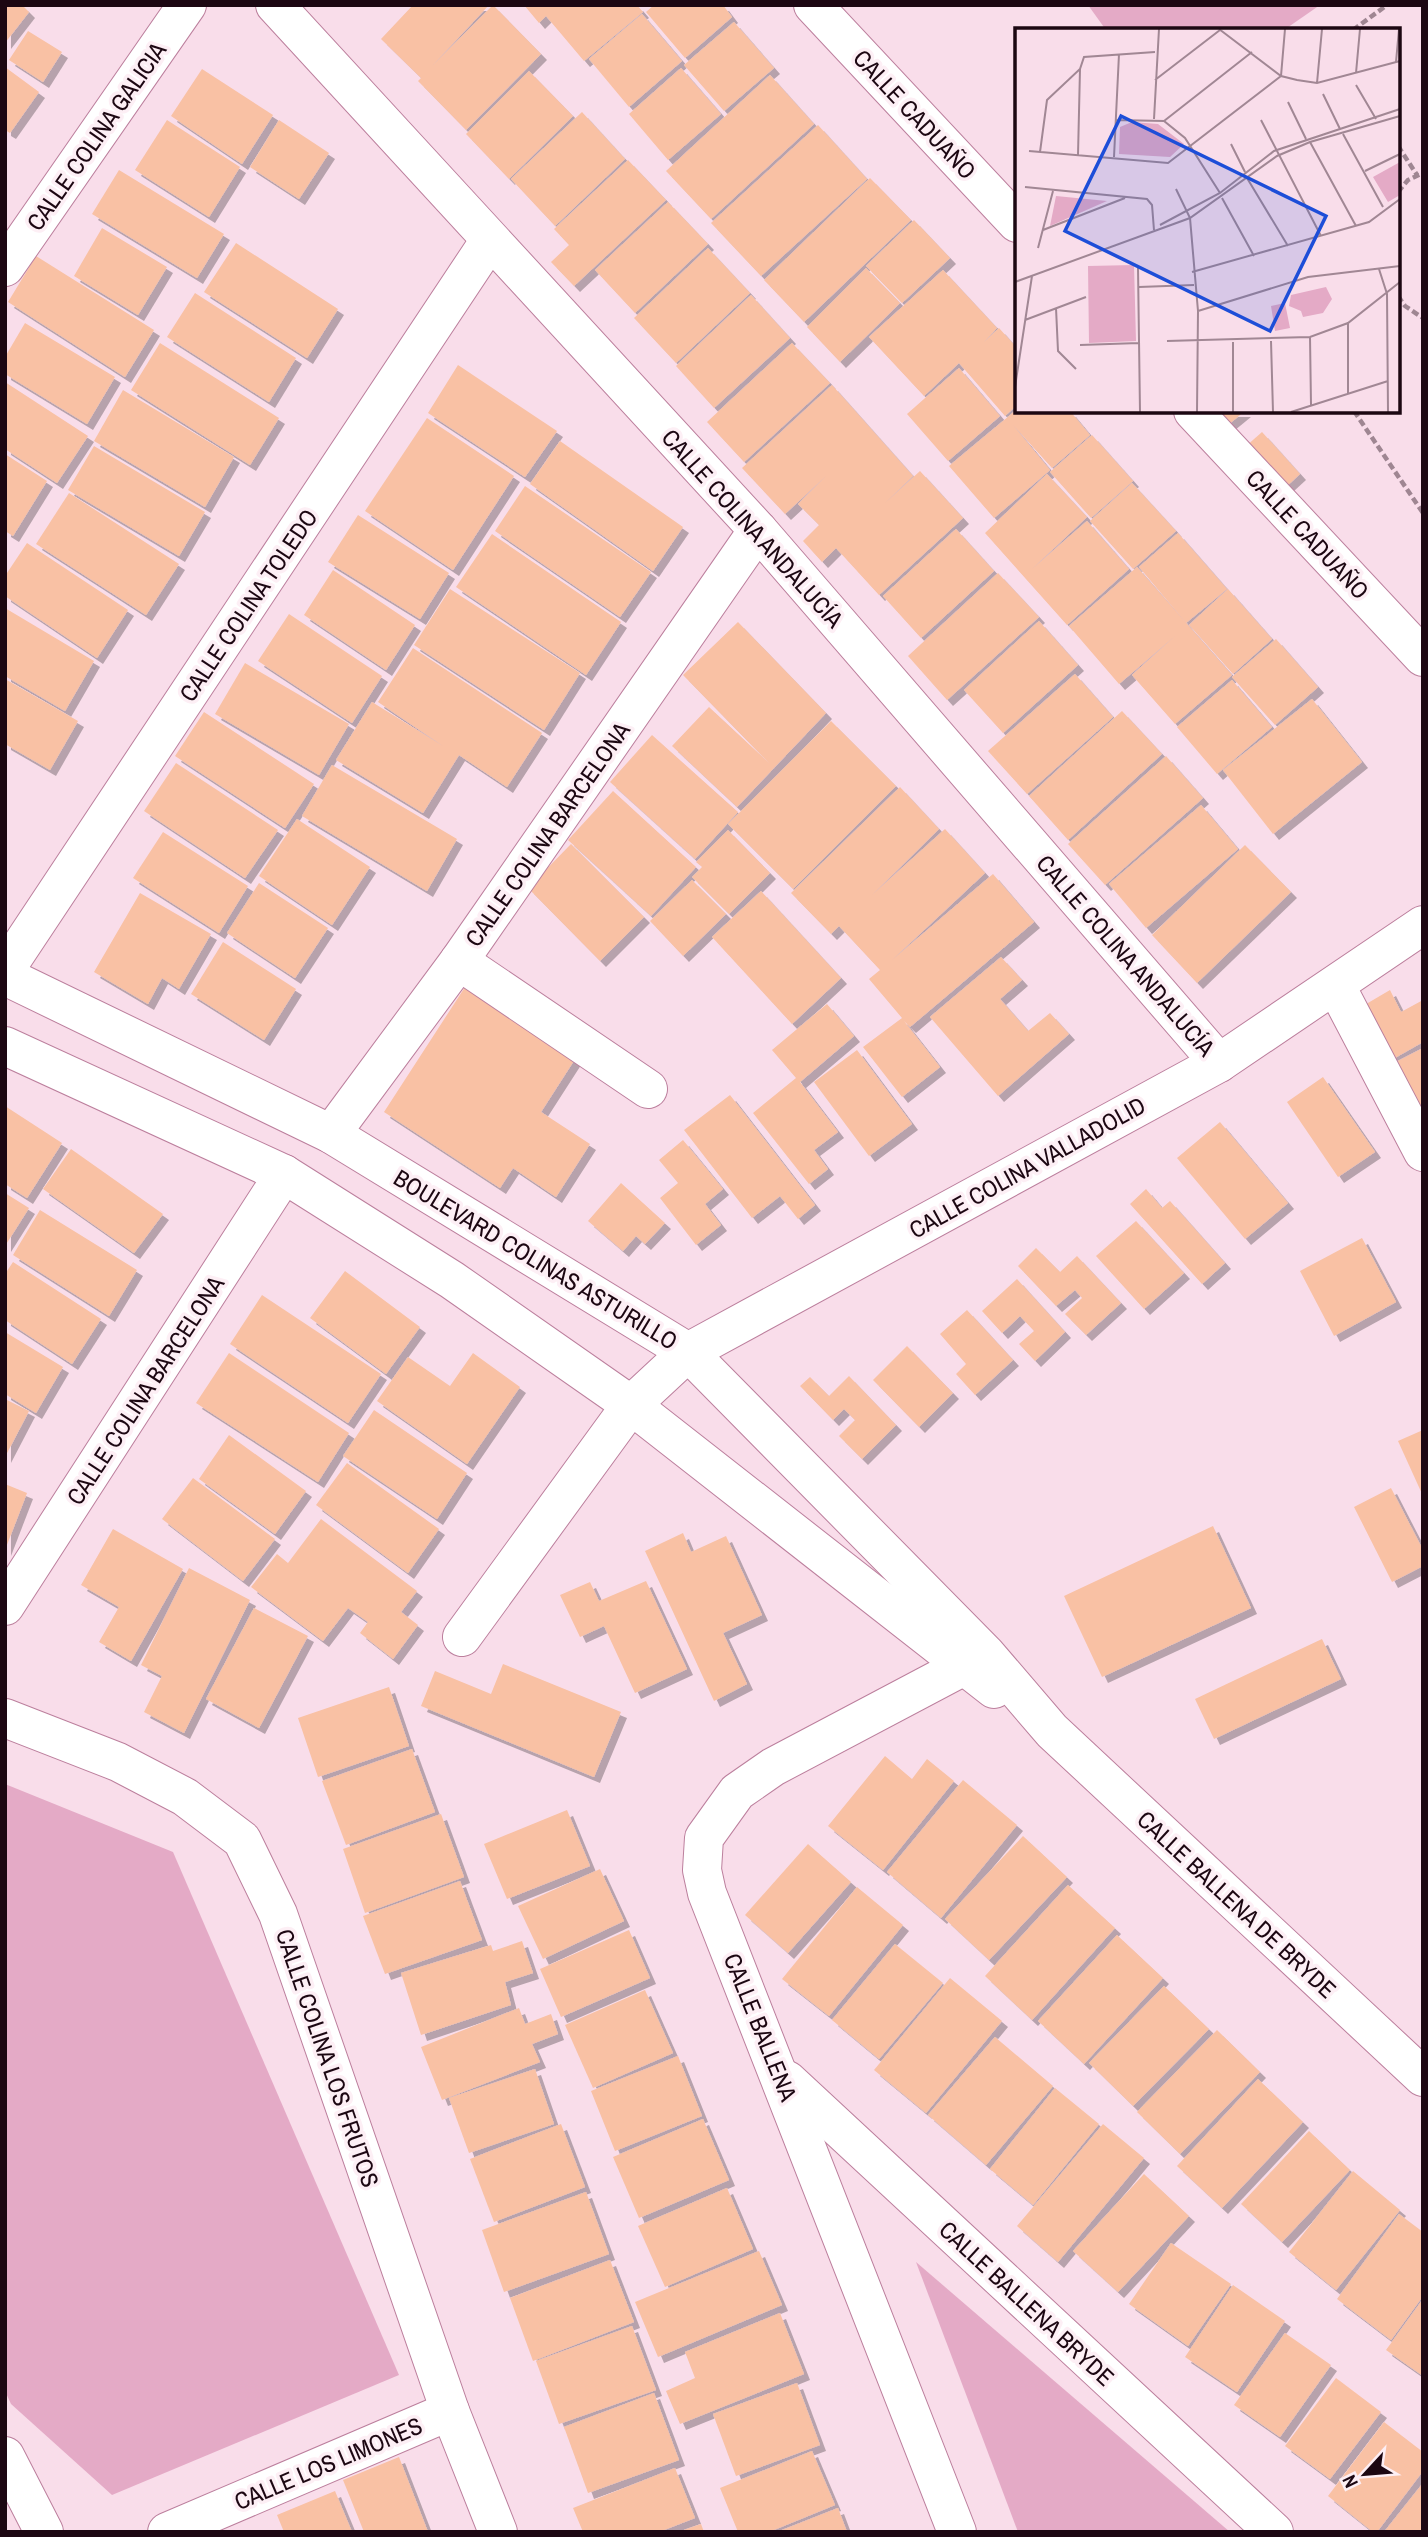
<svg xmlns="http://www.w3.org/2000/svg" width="1428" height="2537" viewBox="0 0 1428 2537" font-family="'Archivo Narrow',sans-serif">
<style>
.green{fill:#e4aac6}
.building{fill:#f9c1a4;filter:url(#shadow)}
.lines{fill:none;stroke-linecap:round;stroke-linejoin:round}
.street-casing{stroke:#bc7f9d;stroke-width:40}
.path{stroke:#9f8692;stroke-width:4.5;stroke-dasharray:7 3.5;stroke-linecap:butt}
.street{stroke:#fff;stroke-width:38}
.labels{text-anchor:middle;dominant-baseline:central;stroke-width:7;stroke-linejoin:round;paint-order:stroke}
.street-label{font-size:24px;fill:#1c0712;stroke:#fdeff5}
.inset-road{fill:none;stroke:#a18794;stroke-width:2}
.view{fill:#1d4ed8;fill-opacity:0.15;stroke:#1d4ed8;stroke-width:3.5}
.inset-edge{fill:none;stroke:#1c0712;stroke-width:3.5}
</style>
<defs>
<filter id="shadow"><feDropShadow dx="6" dy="6" stdDeviation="0" flood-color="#0004"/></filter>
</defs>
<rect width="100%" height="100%" fill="#f9ddea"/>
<g class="green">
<polygon points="1088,5 1320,5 1284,30 1106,30"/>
<polygon points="5,1784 173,1852 399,2375 112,2495 11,2404 5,2391"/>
<polygon points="916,2262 1230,2532 1018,2532"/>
</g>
<g class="building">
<polygon points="5,5 22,5 29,12 5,43"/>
<polygon points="413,5 489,5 432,66 493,5 541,54 466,130 418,81 421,78 381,39"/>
<polygon points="524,5 637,5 643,12 584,61 546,16 539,23"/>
<polygon points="654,5 723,5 732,17 685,58 646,12"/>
<polygon points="642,14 682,61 629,107 589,59"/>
<polygon points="734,22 774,68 724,111 684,65"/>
<polygon points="28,31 62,52 43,82 9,60"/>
<polygon points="5,67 39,92 10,133 5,130"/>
<polygon points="681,68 721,114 668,160 629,114"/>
<polygon points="202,69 273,115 242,164 171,116"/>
<polygon points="529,71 573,116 509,179 466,134"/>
<polygon points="770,75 814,124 711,219 666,171"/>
<polygon points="582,112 625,159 555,226 511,179"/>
<polygon points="167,120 240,167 209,217 135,170"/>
<polygon points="279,120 329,153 299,199 250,167"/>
<polygon points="818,125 867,179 761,276 711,223"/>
<polygon points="628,160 666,200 574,286 551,262 569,245 554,229"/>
<polygon points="119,170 224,234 197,278 92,214"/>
<polygon points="870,178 911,220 804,322 764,280"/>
<polygon points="668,202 708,244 635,313 595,270"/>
<polygon points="914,220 950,258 902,303 866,266"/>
<polygon points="102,228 167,267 138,315 74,276"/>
<polygon points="236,243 338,309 307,358 204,292"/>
<polygon points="708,248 750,293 676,363 634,318"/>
<polygon points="36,256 154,330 125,377 8,302"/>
<polygon points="866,268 900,303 840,362 807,327"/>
<polygon points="943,270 997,328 984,342 999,328 1017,348 1017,405 1005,416 959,363 924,396 869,337"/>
<polygon points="195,293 296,358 269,402 167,337"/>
<polygon points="751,295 790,338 714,408 676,366"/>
<polygon points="25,323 115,377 87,424 5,374 5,357"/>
<polygon points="160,343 279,418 250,465 131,390"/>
<polygon points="792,343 830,383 744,462 707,422"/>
<polygon points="458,365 557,431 525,477 428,413"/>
<polygon points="959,368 1000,416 948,461 907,414"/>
<polygon points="5,382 88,436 57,483 5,449"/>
<polygon points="832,385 913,476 884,504 920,471 963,518 879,595 836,548 822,562 803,541 819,525 798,504 826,476 785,514 742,468"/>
<polygon points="123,390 234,457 205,507 94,441"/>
<polygon points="1015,411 1070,411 1090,435 1052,468 1013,425 1050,470 994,518 949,466"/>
<polygon points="1210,411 1245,411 1223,429"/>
<polygon points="427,418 514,476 453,570 365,511"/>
<polygon points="1262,432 1300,474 1275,497 1236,455"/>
<polygon points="1092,435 1133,481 1091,518 1050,472"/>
<polygon points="560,441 683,527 653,571 530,484"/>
<polygon points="94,446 205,512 179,556 68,490"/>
<polygon points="5,454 47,481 13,536 5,531"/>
<polygon points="1047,474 1087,517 1032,569 1087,521 1129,569 1067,625 985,533"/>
<polygon points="1132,483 1176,531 1133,569 1090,521"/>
<polygon points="525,486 651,572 620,617 495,531"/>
<polygon points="69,493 179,564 146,615 36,544"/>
<polygon points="358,515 449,573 420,619 328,562"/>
<polygon points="956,529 994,571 921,638 883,596"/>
<polygon points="1178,533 1227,589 1186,623 1139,567"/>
<polygon points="492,534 621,622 586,675 456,587"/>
<polygon points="27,543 128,610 97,658 5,596 5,576"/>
<polygon points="1137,567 1232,675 1175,724 1132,675 1175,636 1119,684 1069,626"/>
<polygon points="333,570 415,625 386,670 304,615"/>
<polygon points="998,573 1039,617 947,700 908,656"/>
<polygon points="450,589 580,673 544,730 414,645"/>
<polygon points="1228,589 1272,639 1233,674 1189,625"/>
<polygon points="5,608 94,661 65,711 5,676"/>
<polygon points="289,614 382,676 352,723 258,661"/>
<polygon points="1039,621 1078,665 1003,733 964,690"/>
<polygon points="738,622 826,713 737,807 672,746 709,707 769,763 683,675"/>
<polygon points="1276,639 1318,687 1275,725 1232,677"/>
<polygon points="413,648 542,733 507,787 459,755 423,813 336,760 372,702 443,746 378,702"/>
<polygon points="245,663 349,724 319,775 215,714"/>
<polygon points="1075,674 1113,717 1027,794 988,751"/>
<polygon points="5,679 78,721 50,770 5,744"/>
<polygon points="1232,680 1272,727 1217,774 1177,727"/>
<polygon points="1312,699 1362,762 1273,834 1223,770"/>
<polygon points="1122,711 1162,754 1068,840 1029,796"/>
<polygon points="204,712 314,784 285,828 175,756"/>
<polygon points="831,721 896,786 793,889 728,824"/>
<polygon points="652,735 738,812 695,859 610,782"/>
<polygon points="1166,756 1203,798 1105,885 1068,844"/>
<polygon points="176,763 278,830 245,878 144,811"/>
<polygon points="332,765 457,839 427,891 302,816"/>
<polygon points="900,787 939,829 872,895 945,829 985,873 892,960 993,874 1034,922 910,1027 904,1021 940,1067 902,1097 863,1047 902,1018 869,979 880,970 839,926 831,934 791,893"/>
<polygon points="613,791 696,867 651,916 568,840"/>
<polygon points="1201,805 1238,849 1146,928 1109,884"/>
<polygon points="297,819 370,867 332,925 259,876"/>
<polygon points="728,830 770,873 729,914 692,877 702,867 696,862"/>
<polygon points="163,832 248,886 219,933 133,878"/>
<polygon points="571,844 644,917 600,961 528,888"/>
<polygon points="1245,845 1291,892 1197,983 1152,935"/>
<polygon points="692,880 726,914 683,956 650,921"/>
<polygon points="259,883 328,928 295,978 227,933"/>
<polygon points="761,891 841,978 792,1024 712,937"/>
<polygon points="140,893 211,934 179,989 162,978 148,1004 94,972"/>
<polygon points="223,942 296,989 264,1040 191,994"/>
<polygon points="1001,957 1022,980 1000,999 1028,1031 1050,1013 1069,1034 998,1096 930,1017"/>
<polygon points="467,984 577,1056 541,1112 590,1144 556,1197 513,1168 500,1188 384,1112"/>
<polygon points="1390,990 1401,1012 1423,1000 1423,1042 1386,1063 1356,1010"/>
<polygon points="827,1004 854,1036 800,1082 838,1132 814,1150 828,1169 809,1184 753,1113 796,1078 772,1050"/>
<polygon points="1423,1048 1423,1114 1392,1064"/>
<polygon points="857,1050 912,1124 869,1156 814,1082"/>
<polygon points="1323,1077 1375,1152 1338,1177 1287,1102"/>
<polygon points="730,1095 815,1205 798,1219 780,1196 752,1218 684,1130"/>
<polygon points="5,1106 62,1143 27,1198 5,1184"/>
<polygon points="1220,1122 1288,1203 1245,1239 1177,1158"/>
<polygon points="683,1140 723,1189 705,1204 721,1225 696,1245 660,1198 678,1183 659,1160"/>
<polygon points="71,1149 163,1214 134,1253 43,1189"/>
<polygon points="621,1183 665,1223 645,1244 636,1236 623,1251 588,1221"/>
<polygon points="1146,1189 1162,1208 1170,1201 1225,1263 1202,1284 1130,1204"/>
<polygon points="5,1193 29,1208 5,1246"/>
<polygon points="40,1210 137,1270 109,1316 13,1255"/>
<polygon points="1136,1221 1184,1273 1144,1309 1096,1256"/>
<polygon points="1362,1238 1396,1302 1334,1336 1300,1271"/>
<polygon points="1036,1248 1060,1272 1077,1256 1121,1303 1086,1335 1065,1314 1082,1298 1075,1290 1056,1306 1018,1266"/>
<polygon points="13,1262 101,1319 72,1364 5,1320 5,1274"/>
<polygon points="345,1271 420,1327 386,1374 310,1318"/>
<polygon points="1017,1279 1065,1332 1035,1361 1019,1344 1034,1331 1020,1316 1002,1333 982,1311"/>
<polygon points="262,1295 381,1374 348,1423 230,1344"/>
<polygon points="967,1310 1013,1360 975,1395 956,1374 966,1364 940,1334"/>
<polygon points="5,1332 63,1367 36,1413 5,1394"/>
<polygon points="907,1346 953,1393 919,1427 873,1380"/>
<polygon points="229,1353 349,1433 318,1482 196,1403"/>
<polygon points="473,1353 520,1387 467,1464 377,1401 408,1357 450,1386"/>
<polygon points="849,1376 896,1425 862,1459 839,1436 855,1420 844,1409 833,1420 800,1386 810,1377 829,1396"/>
<polygon points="5,1399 29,1411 5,1457"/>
<polygon points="374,1410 467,1473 437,1519 343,1456"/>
<polygon points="1423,1430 1423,1496 1398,1441"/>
<polygon points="229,1435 306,1491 275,1534 199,1479"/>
<polygon points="347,1463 439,1529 408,1573 316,1505"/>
<polygon points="193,1478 275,1539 243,1581 162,1519"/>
<polygon points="5,1484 27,1493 5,1550"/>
<polygon points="1391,1488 1423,1550 1423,1566 1392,1582 1354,1507"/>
<polygon points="321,1519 417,1591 401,1612 418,1625 393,1659 360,1633 368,1622 348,1608 323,1641 251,1587 277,1554 288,1563"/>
<polygon points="1213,1526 1251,1608 1102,1677 1064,1596"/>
<polygon points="113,1529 183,1569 131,1661 99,1642 119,1607 81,1585"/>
<polygon points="683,1533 691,1552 726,1536 762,1615 723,1633 747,1684 714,1701 645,1551"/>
<polygon points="189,1568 250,1600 184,1733 144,1712 162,1676 141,1665"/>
<polygon points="646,1581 687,1669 635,1693 604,1626 580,1637 560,1595 590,1582 599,1601"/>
<polygon points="254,1608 308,1636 259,1728 206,1699"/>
<polygon points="1322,1639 1341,1679 1214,1739 1195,1699"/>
<polygon points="503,1664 621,1712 594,1777 421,1706 435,1671 491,1694"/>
<polygon points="389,1687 409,1746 318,1777 298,1718"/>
<polygon points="412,1749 435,1812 346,1845 322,1781"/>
<polygon points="885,1756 912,1779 927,1759 954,1781 883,1870 828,1826"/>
<polygon points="963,1780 1017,1825 941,1918 887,1872"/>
<polygon points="567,1810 590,1866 507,1899 484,1844"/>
<polygon points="441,1814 464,1877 365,1913 343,1849"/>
<polygon points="1023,1836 1067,1877 989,1960 945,1919"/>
<polygon points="808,1844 851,1882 788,1953 745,1915"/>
<polygon points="600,1869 624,1921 543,1959 518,1906"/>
<polygon points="460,1881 482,1940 385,1974 363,1916"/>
<polygon points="1068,1885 1115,1928 1032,2020 985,1976"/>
<polygon points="857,1887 903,1925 829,2016 782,1979"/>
<polygon points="629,1930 650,1978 561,2017 540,1969"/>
<polygon points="1117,1935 1163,1978 1084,2064 1038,2021"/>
<polygon points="522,1941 533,1973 505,1982 511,2005 421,2035 401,1973 491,1945 493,1951"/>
<polygon points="895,1944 943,1983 879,2059 832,2020"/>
<polygon points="950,1978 1002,2021 926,2113 874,2070"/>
<polygon points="1164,1986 1209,2029 1133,2106 1089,2063"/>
<polygon points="645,1990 673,2053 593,2088 565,2025"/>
<polygon points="519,2008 525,2024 551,2014 558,2034 532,2044 540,2062 442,2100 421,2047"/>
<polygon points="1217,2030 1260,2072 1180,2154 1137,2112"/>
<polygon points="995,2037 1053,2086 986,2165 928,2115"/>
<polygon points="678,2056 702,2116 615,2151 591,2091"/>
<polygon points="535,2069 554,2124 469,2153 449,2098"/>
<polygon points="1258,2079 1303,2122 1222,2208 1177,2166"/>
<polygon points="1055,2088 1099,2124 1033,2205 990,2169"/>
<polygon points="703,2119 729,2180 639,2218 613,2157"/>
<polygon points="561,2124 585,2187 494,2222 470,2159"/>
<polygon points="1103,2124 1144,2158 1058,2262 1017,2226"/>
<polygon points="1309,2131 1350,2170 1282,2242 1241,2204"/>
<polygon points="1353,2171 1400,2210 1336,2290 1289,2252"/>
<polygon points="1144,2174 1189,2216 1118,2292 1073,2251"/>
<polygon points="727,2188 753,2249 665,2287 638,2226"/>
<polygon points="586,2192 609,2254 504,2292 482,2230"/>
<polygon points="1399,2214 1423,2232 1423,2296 1391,2340 1337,2299"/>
<polygon points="1171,2243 1231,2284 1188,2346 1129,2304"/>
<polygon points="759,2251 782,2305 658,2357 635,2302"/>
<polygon points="610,2260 634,2322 533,2361 510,2298"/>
<polygon points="1233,2285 1285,2321 1237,2392 1185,2357"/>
<polygon points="1423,2299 1423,2376 1386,2350"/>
<polygon points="780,2313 804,2374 680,2424 666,2391 695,2378 685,2352"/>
<polygon points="632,2326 656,2390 559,2424 536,2361"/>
<polygon points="1285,2333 1331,2365 1280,2437 1234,2405"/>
<polygon points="1336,2378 1381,2412 1330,2479 1285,2446"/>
<polygon points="797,2383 820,2445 736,2476 713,2414"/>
<polygon points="654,2393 679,2460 588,2493 564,2427"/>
<polygon points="1384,2422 1423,2452 1423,2471 1377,2532 1373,2532 1328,2496"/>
<polygon points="812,2451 835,2505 769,2532 738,2532 720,2488"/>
<polygon points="399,2457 428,2532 364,2532 343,2480"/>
<polygon points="675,2468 695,2518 659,2532 583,2532 573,2508"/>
<polygon points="1423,2483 1423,2532 1384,2532"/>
<polygon points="335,2491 352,2532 284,2532 277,2515"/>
<polygon points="838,2508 847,2532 777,2532"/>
<polygon points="701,2524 704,2532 681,2532 681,2531"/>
</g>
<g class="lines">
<defs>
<g id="street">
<polyline points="275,5 758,530 1219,1063"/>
<polyline points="813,5 1017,223"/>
<polyline points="5,267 187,5"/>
<polyline points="1193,411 1423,657"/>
<polyline points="459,961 648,1089"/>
<polyline points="5,970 490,240"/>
<polyline points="5,976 331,1134 688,1352 986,1654 1052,1731 1423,2077"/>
<polyline points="1336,986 1423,1152"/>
<polyline points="5,1046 284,1174 452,1280 631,1405 994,1689"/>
<polyline points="331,1134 459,961 758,530"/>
<polyline points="5,1606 284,1174"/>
<polyline points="462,1637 631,1405 688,1352 1219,1063 1423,925"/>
<polyline points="5,1718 118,1762 185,1797 242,1840 278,1914 450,2411 498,2532"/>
<polyline points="787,2080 1274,2532"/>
<polyline points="5,2456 44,2532"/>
<polyline points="167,2532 450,2411"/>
<polyline points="957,2532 707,1893 702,1870 704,1838 737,1792 773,1767 983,1656"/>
</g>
</defs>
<use href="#street" class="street-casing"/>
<g class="path">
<polyline points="1353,30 1387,5"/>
<polyline points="1398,146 1417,175"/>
<polyline points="1398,192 1408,180 1423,173"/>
<polyline points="1398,296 1405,306 1423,318"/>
<polyline points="1354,411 1423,513"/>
</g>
<use href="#street" class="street"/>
</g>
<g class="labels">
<g class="street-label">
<text transform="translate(915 114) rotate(47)">CALLE CADUAÑO</text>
<text transform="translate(96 136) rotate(-55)">CALLE COLINA GALICIA</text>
<text transform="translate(753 528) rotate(48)">CALLE COLINA ANDALUCÍA</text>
<text transform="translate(1308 534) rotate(47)">CALLE CADUAÑO</text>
<text transform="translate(248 605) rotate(-56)">CALLE COLINA TOLEDO</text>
<text transform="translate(547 834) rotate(-55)">CALLE COLINA BARCELONA</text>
<text transform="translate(1126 955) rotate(49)">CALLE COLINA ANDALUCÍA</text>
<text transform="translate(1027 1167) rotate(-29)">CALLE COLINA VALLADOLID</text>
<text transform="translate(536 1259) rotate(31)">BOULEVARD COLINAS ASTURILLO</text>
<text transform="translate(145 1390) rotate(-57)">CALLE COLINA BARCELONA</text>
<text transform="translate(1237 1904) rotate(43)">CALLE BALLENA DE BRYDE</text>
<text transform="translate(761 2027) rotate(68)">CALLE BALLENA</text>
<text transform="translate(328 2058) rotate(71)">CALLE COLINA LOS FRUTOS</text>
<text transform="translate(1027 2303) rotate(43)">CALLE BALLENA BRYDE</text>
<text transform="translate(328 2463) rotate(-23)">CALLE LOS LIMONES</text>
</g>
</g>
<g transform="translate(1015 28)">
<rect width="385" height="385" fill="#f9ddea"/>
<path d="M 117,94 L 143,96 L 169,116 L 155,129 L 104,126 L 105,99 ZM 385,134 L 385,167 L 373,174 L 358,149 ZM 41,168 L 92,173 L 35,198 ZM 119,237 L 121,313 L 74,315 L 73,238 ZM 311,259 L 317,271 L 308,285 L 288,289 L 286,283 L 274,278 L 276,267 ZM 270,275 L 275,300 L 260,303 L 256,278 Z" fill="#e4aac6"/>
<path class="inset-road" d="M 204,1 L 266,48 L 282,52 L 302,55 L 385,33M 381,34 L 384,1M 341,45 L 345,1M 140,52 L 205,2M 302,55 L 307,1M 341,57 L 361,91M 308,66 L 325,101M 273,74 L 291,111M 139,91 L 144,1M 101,92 L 149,93 L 170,110 L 205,165M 246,92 L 306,208M 149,93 L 237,24M 328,106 L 368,179M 295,114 L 341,198M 216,116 L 230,144M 14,123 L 153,135 L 266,48 L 270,1M 25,124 L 32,72 L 65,41 L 69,29 L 140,24M 63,127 L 65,41M 99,129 L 104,26M 350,143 L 385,126M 232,150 L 273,218M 10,159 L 132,171 L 137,177 L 139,202M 161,161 L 175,190 L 183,283 L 182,384M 207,170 L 239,228M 145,197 L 205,165 L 259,123 L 385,81M 28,202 L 110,170M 23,220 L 38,163M 123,240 L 125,384M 364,241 L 372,266 L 373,384M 177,244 L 354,194 L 385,171M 0,254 L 175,190 L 262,128 L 295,114 L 385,88M 124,259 L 179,257M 41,280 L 43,323 L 61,341M 183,283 L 293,249 L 385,238M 10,292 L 71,269M 333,295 L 333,366M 295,309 L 296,377M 152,313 L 295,309 L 333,295 L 385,254M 256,313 L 258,384M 218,314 L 218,384M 65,317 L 124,315M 0,359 L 17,248M 276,384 L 373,353"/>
<path class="view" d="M 106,88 L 311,188 L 255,303 L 50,203 Z"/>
<rect width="385" height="385" class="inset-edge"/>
</g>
<rect width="1428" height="2537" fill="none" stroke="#1c0712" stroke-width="14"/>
<g transform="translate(1365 2474) rotate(244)" stroke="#fdeff5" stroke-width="5" paint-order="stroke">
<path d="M0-5L12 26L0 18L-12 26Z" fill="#1c0712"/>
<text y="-10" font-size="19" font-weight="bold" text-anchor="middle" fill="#1c0712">N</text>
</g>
</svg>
